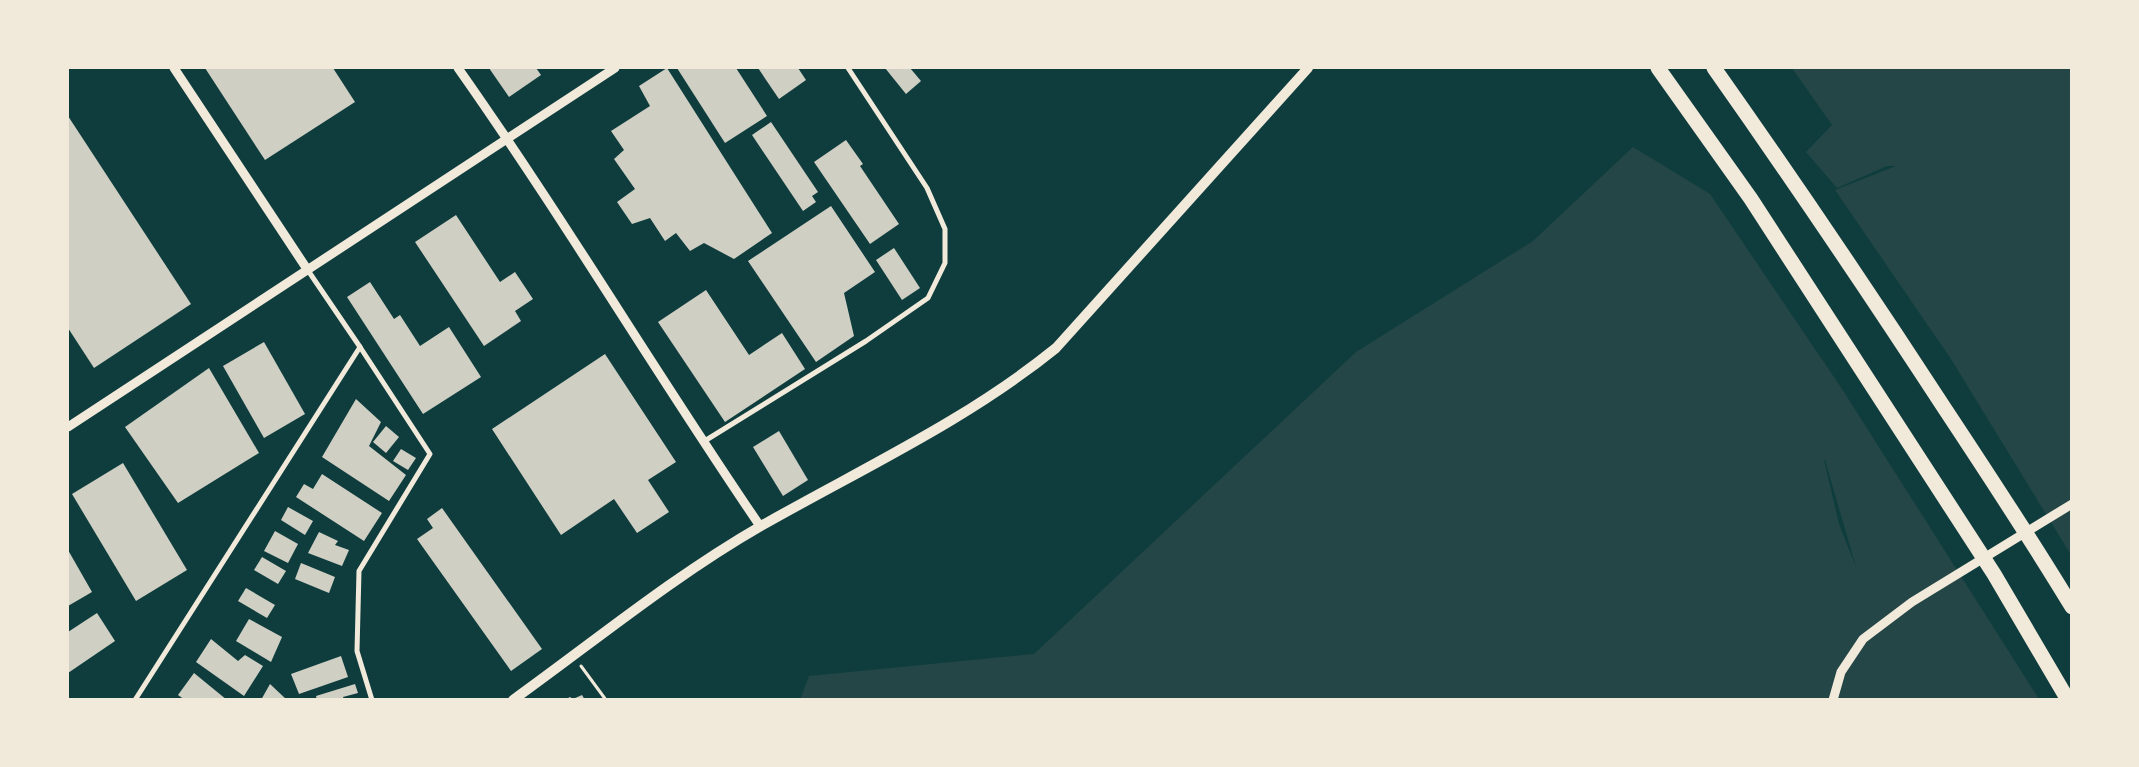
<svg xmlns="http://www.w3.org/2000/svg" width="2139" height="767" viewBox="0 0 2139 767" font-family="Rubik,sans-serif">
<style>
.green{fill:#244646;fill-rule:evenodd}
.building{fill:#cfcfc3}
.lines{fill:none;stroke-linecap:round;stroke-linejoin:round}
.path{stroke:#f1e9da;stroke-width:3}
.minor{stroke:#f1e9da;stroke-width:5}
.tertiary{stroke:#f1e9da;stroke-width:9}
.secondary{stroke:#f1e9da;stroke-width:10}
.motorway{stroke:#f1e9da;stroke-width:15}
</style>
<rect width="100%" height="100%" fill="#0f3d3e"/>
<g class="green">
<polygon points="1792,68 2071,68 2071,555 1951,359 1835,190 1896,166 1887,166 1837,188 1806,152 1832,125"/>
<path d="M 1633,147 L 1710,194 L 1842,389 L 2039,699 L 800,700 L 809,676 L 1034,654 L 1356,352 L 1533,241 ZM 1824,460 L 1825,460 L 1856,567 L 1839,524 Z"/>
</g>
<g class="building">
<polygon points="205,68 333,68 355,102 265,160"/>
<polygon points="489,68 536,68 541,75 509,97"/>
<polygon points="667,68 772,233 734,259 704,243 690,251 676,233 665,241 650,218 632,224 617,202 635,189 614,159 624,150 611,131 650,106 639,86"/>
<polygon points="677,68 736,68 767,116 725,143"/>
<polygon points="758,68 798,68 806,80 779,99"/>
<polygon points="885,68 910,68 921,81 906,94"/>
<polygon points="68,116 191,304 94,368 68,328"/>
<polygon points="771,122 818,192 812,196 816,202 803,211 752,135"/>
<polygon points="846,140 863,164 860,166 899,224 870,244 814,162"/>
<polygon points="831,206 875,272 844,293 854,336 816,362 748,261"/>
<polygon points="456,215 500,282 515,272 533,299 515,311 521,321 484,346 415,242"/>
<polygon points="894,248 920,288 902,300 876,260"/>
<polygon points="370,282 394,319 400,315 420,346 449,327 481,377 423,414 347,297"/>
<polygon points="706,290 749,355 782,333 805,369 725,422 658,322"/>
<polygon points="264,342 305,414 264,438 223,366"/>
<polygon points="605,354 676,462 648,480 669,512 637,533 614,499 561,535 492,429"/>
<polygon points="209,368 259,453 178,503 125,427"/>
<polygon points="356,399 381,422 369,446 406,475 389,501 322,457"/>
<polygon points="386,426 399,437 386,453 373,442"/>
<polygon points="779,431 808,480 783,496 753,447"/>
<polygon points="401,449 416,458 408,470 393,461"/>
<polygon points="123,463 187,570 136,601 72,494"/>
<polygon points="322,474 382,513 364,541 296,497 304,484 313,489"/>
<polygon points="288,507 313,521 305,535 281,520"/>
<polygon points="442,508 542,649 511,671 417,539 433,528 427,519"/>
<polygon points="275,531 298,544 288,563 264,551"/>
<polygon points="319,532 338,541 335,545 349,550 342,566 308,553"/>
<polygon points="68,550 92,592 68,606"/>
<polygon points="262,557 286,571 278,584 254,570"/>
<polygon points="301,563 335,577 329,593 295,579"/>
<polygon points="246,588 275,605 267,618 238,601"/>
<polygon points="97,613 115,641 68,673 68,632"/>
<polygon points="249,619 282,637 271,662 236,641"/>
<polygon points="211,639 238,661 245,655 263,666 244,696 196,662"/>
<polygon points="341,656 348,677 299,694 291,674"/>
<polygon points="194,673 227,700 185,700 178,695"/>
<polygon points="270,684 287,700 261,700"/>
<polygon points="355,684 358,693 343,697 344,700 317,700 316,696"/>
<polygon points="582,695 585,700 564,700 570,697 573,699"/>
</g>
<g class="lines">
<polyline class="path" points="581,666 606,700"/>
<g class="minor">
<polyline points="360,347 430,454 359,571 357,651 372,700"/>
<polyline points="703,442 866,341 928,298 945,263 945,229 927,188 848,68"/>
<polyline points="135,700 360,347 307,269"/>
</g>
<g class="tertiary">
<polyline points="174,68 307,269"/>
<path d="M 458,68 C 563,217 657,375 760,526"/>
<polyline points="68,427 615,68"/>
<polyline points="1833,700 1841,672 1863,639 1912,602 2072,504"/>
</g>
<path class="secondary" d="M 513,700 C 595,641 674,576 761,526 C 861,469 966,421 1056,348 L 1308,68"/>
<g class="motorway">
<polyline points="1658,68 1751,199 1994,574 2068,700"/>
<path d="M 1714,68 C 1793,180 1870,294 1945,409 C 1988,474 2031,539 2072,607"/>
</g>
</g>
<rect width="2139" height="767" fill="none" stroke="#f1e9da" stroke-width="138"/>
</svg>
